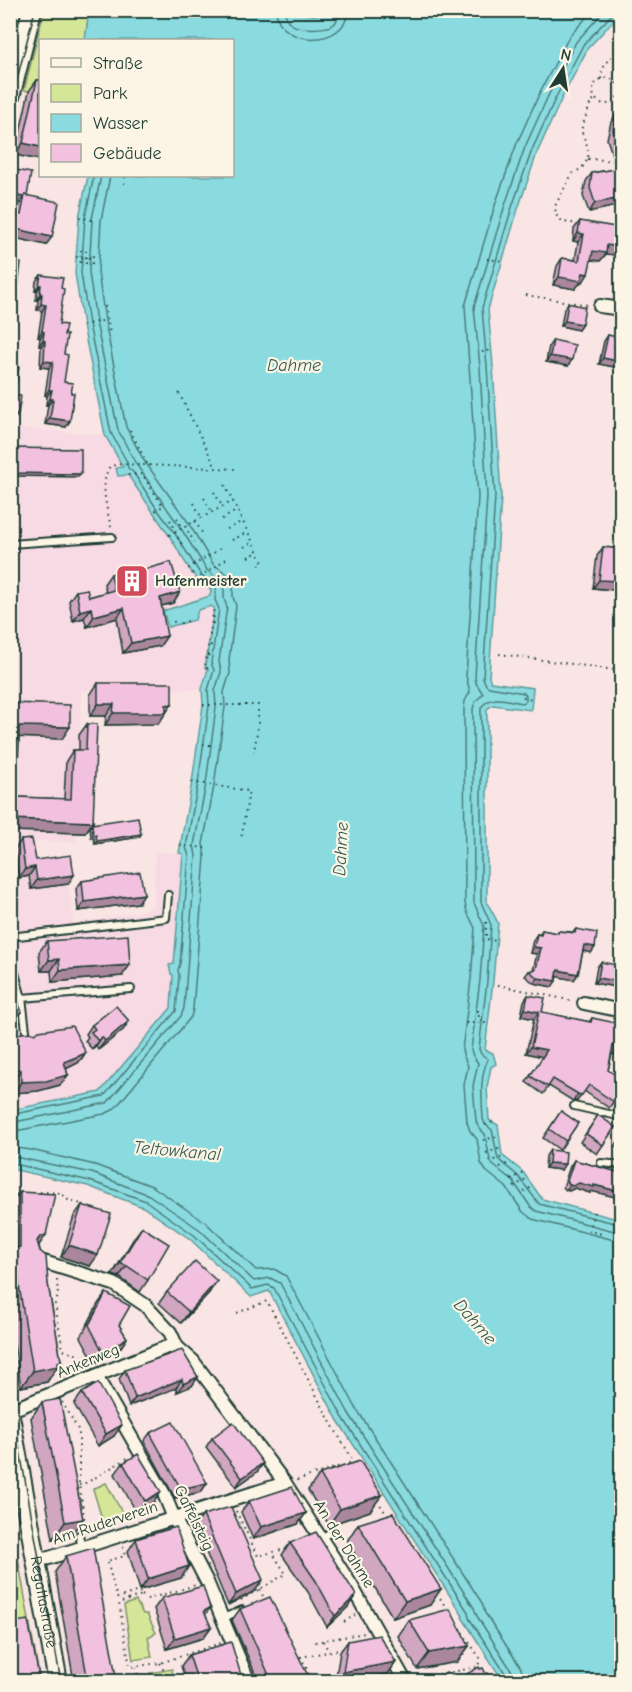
<svg xmlns="http://www.w3.org/2000/svg" width="632" height="1692" viewBox="0 0 632 1692" font-family="'Comic Neue',sans-serif">
<style>
.built{fill:#f7dae3}
.green{fill:#d6e699;stroke:#7a9266;stroke-width:1.5}
.water{fill:#8adbe0;stroke:#5f9c9b;stroke-width:1.5}
.lines{fill:none;stroke-linecap:round;stroke-linejoin:round}
.shore{stroke:#4a7c79;stroke-width:1.5}
.service-casing{stroke:#1f3d34;stroke-width:10}
.minor-casing{stroke:#1f3d34;stroke-width:16}
.secondary-casing{stroke:#1f3d34;stroke-width:22}
.path{stroke:#1f3d34;stroke-width:2;stroke-dasharray:1.5 4.5;stroke-linecap:butt}
.service{stroke:#fcf5e5;stroke-width:6}
.minor{stroke:#fcf5e5;stroke-width:12}
.secondary{stroke:#fcf5e5;stroke-width:18}
.tram{stroke:#1f3d34;stroke-width:1.5}
.wall{fill:#d1a6c1;stroke:#1f3d34;stroke-width:1.5}
.shaded-wall{fill:#aa879d;stroke:#1f3d34;stroke-width:1.5}
.building{fill:#f3c1e0;stroke:#1f3d34;stroke-width:1.5}
.labels{text-anchor:middle;dominant-baseline:central;stroke-width:4.5;stroke-linejoin:round;paint-order:stroke}
.poi-label{font-size:16px;font-weight:bold;fill:#1f3d34;stroke:#fcf5e5;text-anchor:start}
.street-label{font-size:16px;fill:#1f3d34;stroke:#fcf5e5}
.water-label{font-size:18px;font-style:italic;fill:#345d56;stroke:#fcf5e5}
</style>
<rect width="100%" height="100%" fill="#f9e5e4"/>
<filter id="ink" filterUnits="userSpaceOnUse"><feTurbulence type="fractalNoise" baseFrequency=".0167" numOctaves="2"/><feDisplacementMap in="SourceGraphic" scale="12" xChannelSelector="R" yChannelSelector="G"/><feConvolveMatrix kernelMatrix="1 2 1 2 8 2 1 2 1" color-interpolation-filters="sRGB"/></filter>
<g filter="url(#ink)">
<g class="built">
<polygon points="11,428 105,435 121,464 152,513 169,535 196,579 203,586 211,590 210,596 163,611 169,627 198,610 211,606 214,607 205,668 208,668 202,689 81,690 75,842 11,840"/>
<polygon points="11,849 15,849 19,877 29,876 31,889 68,884 74,924 140,912 154,906 155,852 183,854 174,964 170,965 173,974 171,1008 100,1092 11,1110"/>
</g>
<g class="green">
<polygon points="44,11 89,11 85,40 40,40 40,94 24,90"/>
<polygon points="106,1483 124,1516 103,1522 93,1489"/>
<polygon points="10,1525 12,1525 40,1681 32,1681 11,1631"/>
<polygon points="136,1601 143,1614 147,1614 156,1633 148,1637 152,1657 133,1660 124,1605"/>
<polygon points="172,1669 174,1681 154,1681 150,1673"/>
</g>
<path class="water" d="M 285,10 L 287,12 L 315,15 L 341,10 L 621,11 L 621,13 L 588,48 L 561,100 L 537,153 L 518,209 L 488,309 L 493,366 L 501,497 L 489,677 L 491,682 L 533,688 L 531,710 L 493,705 L 487,709 L 487,902 L 498,923 L 493,981 L 485,1050 L 493,1053 L 496,1064 L 491,1067 L 487,1087 L 489,1120 L 498,1125 L 502,1155 L 523,1172 L 542,1199 L 621,1220 L 621,1681 L 503,1681 L 462,1617 L 463,1616 L 337,1419 L 269,1291 L 251,1297 L 190,1239 L 143,1207 L 88,1186 L 11,1169 L 11,1110 L 100,1092 L 171,1008 L 173,975 L 171,974 L 169,965 L 174,964 L 183,854 L 179,853 L 192,782 L 203,705 L 202,689 L 208,669 L 205,668 L 214,608 L 211,606 L 198,610 L 195,620 L 168,627 L 163,611 L 210,596 L 211,590 C 190,578 182,554 168,534 C 155,514 141,495 128,475 L 118,476 L 116,468 L 123,467 L 105,435 L 83,325 L 75,273 L 79,217 L 88,176 L 232,176 L 232,40 L 85,40 L 89,11 Z"/>
<g class="lines">
<g class="shore">
<path d="M 276,10 C 278,48 347,48 348,10"/>
<path d="M 285,10 C 285,16 286,20 291,24 C 299,30 326,30 334,24 C 338,20 339,16 339,10"/>
<polyline points="593,10 569,37 541,90 517,143 496,202 465,306 478,497 466,676 470,692 465,701 464,709 465,903 467,912 475,928 471,979 462,1050 464,1057 468,1066 464,1085 467,1122 470,1131 477,1139 481,1163 486,1171 506,1187 523,1212 532,1219 622,1242"/>
<polyline points="605,10 576,42 549,94 525,147 505,205 474,307 480,367 487,497 475,677 476,683 483,694 475,702 473,709 474,903 484,926 480,980 471,1050 473,1056 478,1063 473,1086 476,1121 479,1128 485,1134 490,1160 493,1165 513,1181 530,1206 536,1211 622,1233"/>
<path d="M 616,10 L 583,45 L 556,97 L 532,150 L 512,207 L 482,308 L 487,366 L 495,497 L 483,678 L 486,685 L 489,687 L 524,693 L 526,696 L 526,701 L 523,703 C 509,701 489,693 481,708 L 481,902 L 491,925 L 487,981 L 479,1049 L 481,1054 L 488,1059 C 479,1078 482,1099 483,1119 L 485,1124 L 492,1130 L 498,1159 L 518,1176 L 539,1204 L 622,1225"/>
<polyline points="10,1115 104,1096 176,1011 179,976 178,970 180,964 189,856 186,847 198,783 209,706 208,690 214,670 211,663 219,609 215,600 216,588 201,575 174,532 157,509 133,472 128,468 127,462 111,433 89,324 81,273 85,218 94,176"/>
<polyline points="10,1123 107,1103 181,1016 184,1008 196,856 194,845 206,784 216,707 215,691 221,672 219,661 227,607 224,599 224,589 222,583 207,570 180,527 136,464 118,430 96,322 89,272 92,219 101,176"/>
<polyline points="10,1132 104,1114 111,1111 117,1106 191,1017 193,1009 205,857 203,844 214,786 225,707 224,692 230,673 229,660 236,606 233,597 233,586 230,579 226,573 213,564 188,522 143,459 126,427 105,321 98,272 101,220 110,176"/>
<polyline points="10,1147 31,1150 95,1165 152,1186 205,1222 256,1270 274,1269 286,1276 356,1408 482,1603 485,1613 521,1668 524,1682"/>
<polyline points="10,1156 92,1173 149,1195 199,1229 254,1281 270,1278 280,1283 348,1412 474,1608 477,1616 513,1673 515,1682"/>
<polyline points="10,1163 90,1181 146,1201 194,1235 252,1289 268,1285 274,1288 342,1416 468,1612 469,1618 507,1676 508,1682"/>
</g>
<defs>
<g id="service">
<polyline points="10,544 112,537"/>
<polyline points="10,937 166,918 168,895"/>
<polyline points="10,955 22,998 27,1039"/>
<polyline points="22,998 131,989"/>
<polyline points="574,1106 622,1117"/>
<polyline points="601,1163 622,1165"/>
<polyline points="79,1535 82,1547"/>
<polyline points="321,1538 334,1530"/>
<polyline points="223,1618 242,1610"/>
</g>
<g id="minor">
<polyline points="600,306 622,309"/>
<polyline points="584,1003 622,1011"/>
<polyline points="34,1259 114,1284 145,1305 170,1332 177,1347 193,1361 285,1483 351,1585 405,1681 403,1682"/>
<polyline points="96,1376 164,1494 174,1518 207,1582 249,1682"/>
<polyline points="10,1408 19,1407 167,1347 177,1347"/>
<polyline points="36,1560 49,1558 285,1483"/>
</g>
<g id="secondary">
<polyline points="10,97 32,10"/>
<path id="s1" d="M 10,1416 L 58,1682"/>
</g>
</defs>
<use href="#service" class="service-casing"/>
<use href="#minor" class="minor-casing"/>
<use href="#secondary" class="secondary-casing"/>
<g class="path">
<polyline points="90,10 101,13"/>
<circle cx="606" cy="91" r="13"/>
<path d="M 601,79 C 601,66 611,55 622,48"/>
<polyline points="588,159 622,161"/>
<polyline points="124,184 125,176"/>
<polyline points="79,217 96,221"/>
<polyline points="579,224 563,222 556,215 555,206 572,174 582,168 588,159 588,148 581,130 591,102 595,99"/>
<polyline points="76,257 93,258 93,252"/>
<polyline points="487,259 502,261"/>
<polyline points="80,263 81,250"/>
<polyline points="86,264 86,251"/>
<polyline points="92,264 92,258"/>
<polyline points="526,295 588,305"/>
<polyline points="105,306 110,334"/>
<polyline points="83,325 107,320"/>
<polyline points="482,352 492,350"/>
<polyline points="179,393 216,468"/>
<polyline points="130,430 148,466"/>
<polyline points="128,475 142,474 163,506 152,513"/>
<polyline points="225,485 263,563 255,567"/>
<polyline points="214,492 222,506"/>
<polyline points="204,498 212,512"/>
<polyline points="194,503 201,517"/>
<polyline points="177,518 182,527"/>
<polyline points="222,519 238,510"/>
<polyline points="170,520 176,531"/>
<polyline points="195,521 204,536"/>
<polyline points="185,526 194,542"/>
<path d="M 111,527 C 107,509 99,483 110,466 L 121,464 L 236,469"/>
<polyline points="227,529 243,521"/>
<polyline points="175,532 183,547"/>
<polyline points="169,535 233,501"/>
<polyline points="232,540 248,532"/>
<polyline points="244,547 253,542"/>
<polyline points="220,549 189,568 196,579 226,559"/>
<polyline points="248,557 258,552"/>
<polyline points="174,621 174,626"/>
<polyline points="187,622 187,616"/>
<polyline points="181,624 181,618"/>
<polyline points="213,624 214,613 213,613"/>
<polyline points="210,645 216,646"/>
<polyline points="499,654 622,671"/>
<polyline points="208,655 214,656"/>
<polyline points="208,668 205,668 214,607"/>
<polyline points="523,697 532,699"/>
<polyline points="203,705 258,705 258,726 254,752"/>
<polyline points="197,743 215,746"/>
<polyline points="192,782 249,791 241,840"/>
<polyline points="180,845 205,848"/>
<polyline points="486,922 486,939 496,941"/>
<polyline points="498,985 573,1001"/>
<polyline points="478,1010 478,1016 481,1016 481,1023"/>
<polyline points="466,1023 488,1023"/>
<polyline points="485,1125 493,1122"/>
<polyline points="483,1140 499,1136"/>
<polyline points="486,1153 501,1148"/>
<polyline points="494,1160 504,1157"/>
<polyline points="500,1167 511,1162"/>
<polyline points="511,1180 523,1172"/>
<polyline points="514,1187 527,1178"/>
<polyline points="524,1192 533,1186"/>
<polyline points="28,1193 42,1192 61,1193 69,1201 82,1204"/>
<polyline points="10,1195 20,1194"/>
<polyline points="594,1212 589,1231 602,1234"/>
<polyline points="621,1220 616,1238 622,1240"/>
<polyline points="57,1280 58,1296 55,1304 63,1350 78,1355 86,1367"/>
<polyline points="237,1313 267,1301 330,1421 355,1464"/>
<polyline points="62,1402 79,1431 79,1484 86,1529"/>
<polyline points="297,1480 347,1464 353,1461"/>
<polyline points="79,1485 88,1482 129,1457"/>
<polyline points="377,1500 387,1515"/>
<polyline points="236,1511 258,1556 289,1548"/>
<polyline points="123,1547 125,1556 107,1561 117,1598 139,1591 142,1595 119,1603 130,1667 160,1663 221,1643"/>
<polyline points="260,1589 265,1601"/>
<polyline points="437,1593 448,1611"/>
<polyline points="142,1595 148,1599 196,1585"/>
<polyline points="241,1600 286,1574 272,1552"/>
<polyline points="344,1622 355,1615"/>
<polyline points="323,1641 329,1652"/>
<polyline points="315,1642 365,1633"/>
<polyline points="296,1655 299,1654 308,1671 310,1682"/>
<polyline points="300,1657 344,1649"/>
<polyline points="160,1663 164,1671"/>
<polyline points="136,1667 139,1682"/>
<polyline points="491,1676 495,1682"/>
<polyline points="416,1679 478,1667 480,1658 458,1626"/>
</g>
<use href="#service" class="service"/>
<use href="#minor" class="minor"/>
<use href="#secondary" class="secondary"/>
<g class="tram">
<polyline points="10,106 35,10"/>
<polyline points="10,1395 61,1682"/>
</g>
</g>
<g class="wall">
<polygon points="37,80 40,80 40,160 15,155 29,91"/>
<polygon points="621,112 621,153 612,154 607,139 611,122 617,113"/>
<polygon points="621,168 621,205 589,212 583,196 586,181 592,173"/>
<polygon points="12,169 27,196 46,245 10,237 10,220 15,214 17,214 20,203 10,201 10,171"/>
<polygon points="580,221 606,254 600,261 591,260 583,282 581,282 575,289 553,285 557,266 562,258 575,260 578,242 573,241 574,229"/>
<polygon points="41,275 61,288 59,324 64,335 64,382 66,427 45,424 48,405 46,405 47,396 45,395 49,368 40,367 41,347 39,346 40,338 38,337 42,311 37,310 38,300 36,300 37,291 35,291 36,281"/>
<polygon points="568,303 582,324 578,330 561,326 564,309"/>
<polygon points="621,328 621,360 618,359 614,367 599,364 604,341 608,335 619,338"/>
<polygon points="553,340 568,366 546,362 549,346"/>
<polygon points="603,547 621,549 621,581 615,590 593,588 597,556"/>
<polygon points="132,571 173,603 161,606 160,646 123,653 117,618 87,627 84,618 73,621 69,601 76,591 89,597 106,592 104,584 111,574"/>
<polygon points="98,683 172,704 158,724 105,725 106,716 90,716 90,695"/>
<polygon points="10,703 62,739 19,737 17,797 64,799 66,761 73,750 79,750 79,735 87,724 93,822 85,833 10,831"/>
<polygon points="92,824 141,834 139,837 95,844 94,838 91,838 90,827"/>
<polygon points="21,840 36,860 68,884 31,889 29,876 19,878 15,849"/>
<polygon points="82,881 138,903 78,911 76,889"/>
<polygon points="576,929 595,947 591,953 583,951 578,974 574,980 557,976 552,987 534,983 525,976 529,971 533,970 537,954 530,953 533,940 537,934 539,935 542,930 557,933 558,931 573,932"/>
<polygon points="47,941 122,976 52,982 51,971 41,971 39,952"/>
<polygon points="601,962 616,971 621,988 594,983 597,967"/>
<polygon points="528,995 542,1012 589,1022 592,1018 621,1056 612,1054 608,1070 621,1091 609,1108 584,1091 577,1101 573,1101 549,1086 543,1094 526,1082 543,1057 526,1053 534,1019 521,1016 524,1001"/>
<polygon points="129,1021 123,1030 98,1050 96,1046 92,1049 85,1041 88,1037 86,1034 92,1025"/>
<polygon points="15,1022 16,1034 86,1053 78,1063 66,1069 68,1075 60,1085 38,1091 14,1093"/>
<polygon points="561,1111 578,1123 560,1150 543,1138"/>
<polygon points="598,1115 615,1127 597,1154 580,1142"/>
<polygon points="621,1137 621,1150 615,1146"/>
<polygon points="550,1150 561,1170 545,1168 546,1156"/>
<polygon points="574,1160 621,1173 621,1197 620,1197 619,1198 591,1191 590,1193 575,1188 569,1191 566,1190 563,1187 570,1166"/>
<polygon points="20,1192 39,1246 48,1284 61,1361 47,1382 21,1387 10,1319 10,1205"/>
<polygon points="82,1205 90,1266 61,1257 74,1216"/>
<polygon points="142,1227 148,1280 140,1292 119,1277 112,1275 134,1238"/>
<polygon points="167,1292 209,1293 181,1323 159,1303"/>
<polygon points="106,1293 119,1325 127,1338 119,1350 95,1363 81,1337 98,1304"/>
<polygon points="125,1370 198,1377 192,1386 177,1392 176,1388 129,1406 119,1379"/>
<polygon points="82,1393 114,1436 98,1446 74,1404"/>
<polygon points="42,1402 71,1535 53,1539 31,1418"/>
<polygon points="150,1433 207,1483 201,1492 175,1498 144,1441"/>
<polygon points="212,1438 263,1463 257,1472 236,1487 206,1447"/>
<polygon points="123,1463 161,1492 153,1503 137,1513 115,1474"/>
<polygon points="320,1474 370,1511 329,1525 308,1490"/>
<polygon points="249,1501 306,1513 298,1524 253,1539 241,1512"/>
<polygon points="203,1515 255,1591 228,1605 195,1526"/>
<polygon points="358,1524 430,1605 393,1618 347,1541"/>
<polygon points="136,1539 181,1578 140,1590 128,1551"/>
<polygon points="290,1543 348,1607 327,1627 308,1592 282,1555"/>
<polygon points="66,1556 117,1682 74,1682 55,1572"/>
<polygon points="162,1598 210,1608 205,1615 211,1627 203,1638 167,1649 154,1609"/>
<polygon points="240,1609 309,1678 306,1682 259,1682 232,1620"/>
<polygon points="409,1620 469,1646 457,1662 417,1669 398,1636"/>
<polygon points="348,1641 396,1662 388,1674 347,1682 335,1682 340,1652"/>
<polygon points="189,1655 243,1682 186,1682 181,1666"/>
</g>
<g class="shaded-wall">
<polygon points="23,143 40,147 40,160 15,155"/>
<polygon points="618,145 621,145 621,153 612,154"/>
<polygon points="10,195 24,197 20,203 10,201"/>
<polygon points="621,198 621,205 589,212 595,203"/>
<polygon points="12,228 52,237 46,245 10,237 10,230"/>
<polygon points="578,233 584,234 578,242 573,241"/>
<polygon points="607,245 621,247 621,256 606,254 600,261 587,259 593,251"/>
<polygon points="583,273 588,274 583,282 581,282 575,289 553,285 559,277"/>
<polygon points="39,285 41,285 37,291 35,291"/>
<polygon points="40,294 42,294 38,300 36,300"/>
<polygon points="41,304 46,305 42,311 37,310"/>
<polygon points="565,321 582,324 578,330 561,326"/>
<polygon points="42,331 44,332 40,338 38,337"/>
<polygon points="43,340 45,341 41,347 39,346"/>
<polygon points="620,353 621,353 621,360 615,359"/>
<polygon points="550,356 572,360 568,366 546,362"/>
<polygon points="603,358 618,361 614,367 599,364"/>
<polygon points="44,361 53,362 49,368 40,367"/>
<polygon points="49,390 52,390 47,396 45,395"/>
<polygon points="50,399 53,399 48,405 46,405"/>
<polygon points="10,413 18,414 14,420 10,420"/>
<polygon points="50,418 70,421 66,427 45,424"/>
<polygon points="10,473 81,474 78,477 10,476"/>
<polygon points="599,580 621,581 615,590 593,588"/>
<polygon points="180,592 173,603 153,608 160,598"/>
<polygon points="91,608 84,618 73,621 80,611"/>
<polygon points="124,608 117,618 87,627 94,616"/>
<polygon points="167,636 160,646 123,653 131,643"/>
<polygon points="98,704 114,704 106,716 90,716"/>
<polygon points="172,704 158,724 105,725 113,713"/>
<polygon points="19,726 70,727 62,739 12,737"/>
<polygon points="10,819 93,822 85,833 10,831"/>
<polygon points="141,834 139,837 95,844 97,841"/>
<polygon points="35,867 29,876 19,878 25,869"/>
<polygon points="74,875 68,884 31,889 37,880"/>
<polygon points="144,894 138,903 78,911 84,902"/>
<polygon points="584,945 595,947 591,953 580,950"/>
<polygon points="534,947 541,948 537,954 530,953"/>
<polygon points="59,959 51,971 41,971 49,960"/>
<polygon points="130,965 122,976 52,982 60,970"/>
<polygon points="558,970 578,974 574,980 554,976"/>
<polygon points="538,978 556,981 552,987 534,983"/>
<polygon points="598,978 621,982 621,988 594,983"/>
<polygon points="525,1009 539,1012 534,1019 521,1016"/>
<polygon points="22,1012 15,1022 14,1016"/>
<polygon points="129,1021 123,1030 98,1050 105,1041"/>
<polygon points="102,1037 96,1046 92,1049 98,1041"/>
<polygon points="613,1046 621,1048 621,1056 609,1053"/>
<polygon points="531,1047 547,1050 543,1057 526,1053"/>
<polygon points="86,1053 78,1063 56,1073 64,1062"/>
<polygon points="10,1068 21,1070 14,1080 10,1080"/>
<polygon points="68,1075 60,1085 38,1091 14,1093 21,1082"/>
<polygon points="578,1094 582,1095 577,1101 573,1101"/>
<polygon points="549,1163 565,1164 561,1170 545,1168"/>
<polygon points="579,1183 594,1185 621,1192 621,1197 620,1197 619,1198 591,1191 590,1193 575,1188 569,1191 566,1190 570,1185"/>
<polygon points="46,1235 35,1251 29,1253 40,1237"/>
<polygon points="69,1245 98,1255 90,1266 61,1257"/>
<polygon points="120,1263 127,1266 119,1277 112,1275"/>
<polygon points="217,1281 209,1293 181,1323 189,1312"/>
<polygon points="127,1338 119,1350 95,1363 103,1352"/>
<polygon points="61,1361 47,1382 21,1387 33,1371"/>
<polygon points="198,1377 192,1386 177,1392 183,1384"/>
<polygon points="182,1379 176,1388 129,1406 135,1398"/>
<polygon points="122,1425 114,1436 98,1446 106,1434"/>
<polygon points="263,1463 257,1472 236,1487 242,1478"/>
<polygon points="207,1483 201,1492 175,1498 181,1489"/>
<polygon points="161,1492 153,1503 137,1513 145,1501"/>
<polygon points="382,1495 370,1511 329,1525 340,1509"/>
<polygon points="306,1513 298,1524 253,1539 261,1527"/>
<polygon points="83,1519 71,1535 53,1539 65,1522"/>
<polygon points="189,1566 181,1578 140,1590 148,1579"/>
<polygon points="263,1580 255,1591 228,1605 236,1594"/>
<polygon points="441,1589 430,1605 393,1618 405,1601"/>
<polygon points="356,1595 348,1607 327,1627 335,1616"/>
<polygon points="211,1627 203,1638 167,1649 175,1638"/>
<polygon points="469,1646 457,1662 417,1669 429,1653"/>
<polygon points="396,1662 388,1674 347,1682 336,1682 343,1672"/>
<polygon points="309,1678 306,1682 290,1682"/>
</g>
<g class="building">
<polygon points="37,80 40,80 40,147 23,143"/>
<polygon points="621,112 621,145 618,145 613,130 617,113"/>
<polygon points="621,168 621,198 595,203 590,188 592,173"/>
<polygon points="12,169 31,173 27,196 25,195 24,197 10,195 10,176"/>
<polygon points="25,195 59,202 52,237 12,228 15,214 21,215"/>
<polygon points="580,221 621,228 621,247 607,245 606,253 593,251 588,274 583,273 581,281 559,277 562,258 579,261 584,234 578,233"/>
<polygon points="10,261 21,263 14,320 10,319"/>
<polygon points="41,275 63,278 61,288 64,289 59,324 66,325 64,335 67,335 64,354 68,355 64,382 73,383 71,393 74,393 70,421 50,418 53,399 50,399 52,390 49,390 53,362 44,361 45,341 43,340 44,332 42,331 46,305 41,304 42,294 40,294 41,285 39,285"/>
<polygon points="568,303 585,307 582,324 565,321"/>
<polygon points="608,335 621,338 621,353 620,353 618,361 603,358"/>
<polygon points="553,340 575,345 572,360 550,356"/>
<polygon points="10,348 15,348 12,366 19,367 14,395 21,396 18,414 10,413"/>
<polygon points="10,448 81,449 81,474 10,473"/>
<polygon points="603,547 621,549 621,581 599,580"/>
<polygon points="171,562 180,592 160,598 167,636 131,643 124,608 94,616 91,608 80,611 76,591 87,589 89,597 114,590 111,574 132,568 132,571 143,569 143,570"/>
<polygon points="98,683 172,683 172,704 166,705 166,713 113,713 114,704 98,704"/>
<polygon points="10,703 70,705 70,727 19,726 17,797 71,799 73,750 86,750 87,724 97,724 93,822 10,819"/>
<polygon points="138,817 141,834 97,841 96,835 93,835 92,824"/>
<polygon points="32,839 36,860 71,855 74,875 37,880 35,867 25,869 21,840"/>
<polygon points="140,872 144,894 84,902 82,881"/>
<polygon points="576,929 597,933 595,947 584,945 578,974 558,970 556,981 538,978 529,971 536,969 541,948 534,947 537,934 541,935 542,930 558,933 558,931 575,933"/>
<polygon points="128,935 130,965 60,970 59,959 49,960 47,941"/>
<polygon points="601,962 617,965 616,971 621,972 621,982 598,978"/>
<polygon points="10,988 12,988 22,1012 14,1016 16,1034 30,1032 35,1034 39,1031 72,1026 86,1053 64,1062 68,1075 46,1081 21,1082 21,1070 10,1068"/>
<polygon points="528,995 545,998 542,1012 591,1022 592,1018 621,1024 621,1048 613,1046 608,1070 621,1079 621,1091 614,1102 589,1085 582,1095 578,1094 553,1079 548,1087 530,1076 547,1050 531,1047 539,1012 525,1009"/>
<polygon points="116,1006 129,1021 105,1041 102,1037 98,1041 91,1032 95,1029 92,1025"/>
<polygon points="561,1111 578,1123 566,1141 549,1129"/>
<polygon points="598,1115 615,1127 603,1145 586,1134"/>
<polygon points="550,1150 566,1152 565,1164 549,1163"/>
<polygon points="574,1160 621,1173 621,1192 594,1185 594,1187 579,1183 573,1186 570,1185 567,1181"/>
<polygon points="20,1192 55,1194 46,1235 40,1237 37,1241 40,1251 46,1256 48,1284 61,1361 58,1362 58,1366 33,1371 19,1285 16,1247 20,1247"/>
<polygon points="82,1205 111,1214 98,1255 69,1245"/>
<polygon points="142,1227 169,1244 148,1280 127,1266 120,1263"/>
<polygon points="195,1261 217,1281 189,1312 167,1292"/>
<polygon points="106,1293 130,1306 119,1325 127,1338 103,1352 89,1325"/>
<polygon points="182,1350 198,1377 183,1384 182,1379 135,1398 125,1370"/>
<polygon points="98,1383 122,1425 106,1434 82,1393"/>
<polygon points="60,1399 83,1519 65,1522 42,1402"/>
<polygon points="173,1422 207,1483 181,1489 150,1433"/>
<polygon points="233,1422 263,1463 242,1478 212,1438"/>
<polygon points="138,1454 161,1492 145,1501 123,1463"/>
<polygon points="360,1461 382,1495 340,1509 320,1474"/>
<polygon points="292,1487 306,1513 261,1527 249,1501"/>
<polygon points="231,1507 263,1580 236,1594 203,1515"/>
<polygon points="393,1513 441,1589 405,1601 358,1524"/>
<polygon points="176,1527 189,1566 148,1579 136,1539"/>
<polygon points="316,1532 356,1595 335,1616 316,1581 290,1543"/>
<polygon points="93,1548 117,1682 88,1682 66,1556"/>
<polygon points="203,1586 210,1608 204,1611 211,1627 175,1638 162,1598"/>
<polygon points="270,1597 309,1678 290,1682 272,1682 240,1609"/>
<polygon points="450,1609 469,1646 429,1653 409,1620"/>
<polygon points="28,1620 40,1682 10,1682 10,1623"/>
<polygon points="379,1635 396,1662 343,1672 348,1641"/>
<polygon points="231,1642 243,1682 198,1682 189,1655"/>
<polygon points="479,1667 480,1669 483,1668 486,1674 488,1673 492,1682 453,1682"/>
</g>
</g>
<defs>
<symbol id="building-square" viewBox="-11 -11 22 22"><rect x="-9" y="-9" width="18" height="18" rx="4" fill="#d1495b" stroke="#fcf5e5"/><path d="M-4-6H4V6H1V3H-1V6H-4ZM-2.5-4.3h1.7v1.8h-1.7ZM.8-4.3h1.7v1.8H.8ZM-2.5-1h1.7V.8h-1.7ZM.8-1h1.7V.8H.8Z" fill="#fff"/></symbol>
</defs>
<g fill-rule="evenodd">
<use href="#building-square" x="113" y="562" width="38" height="38"/>
</g>
<g class="labels">
<g class="poi-label">
<text x="155" y="581">Hafenmeister</text>
</g>
<g class="street-label">
<text transform="translate(88 1361) rotate(-22)">Ankerweg</text>
<text transform="translate(194 1518) rotate(64)">Gaffelsteig</text>
<text transform="translate(105 1523) rotate(-18)">Am Ruderverein</text>
<text transform="translate(344 1544) rotate(58)">An der Dahme</text>
<text stroke="none"><textPath href="#s1" startOffset="189">Regattastraße</textPath></text>
</g>
<g class="water-label">
<text x="294" y="365">Dahme</text>
<text transform="translate(341 849) rotate(-87)">Dahme</text>
<text transform="translate(177 1151) rotate(5)">Teltowkanal</text>
<text transform="translate(475 1322) rotate(49)">Dahme</text>
</g>
</g>
<rect width="632" height="1692" fill="none" stroke="#fcf5e5" stroke-width="36"/>
<rect x="18" y="18" width="596" height="1656" fill="none" stroke="#1f3d34" stroke-width="2" filter="url(#ink)"/>
<rect x="39" y="39" width="195" height="138" fill="#fcf5e5" stroke="#a4ab9e" stroke-width="1.5"/>
<rect x="51" y="58" width="30" height="9" fill="#fcf5e5" stroke="#a4ab9e" stroke-width="1.5"/>
<text x="93" y="69" font-size="18" fill="#1f3d34">Straße</text>
<rect x="51" y="84" width="30" height="18" fill="#d6e699" stroke="#a4ab9e" stroke-width="1.5"/>
<text x="93" y="99" font-size="18" fill="#1f3d34">Park</text>
<rect x="51" y="114" width="30" height="18" fill="#8adbe0" stroke="#a4ab9e" stroke-width="1.5"/>
<text x="93" y="129" font-size="18" fill="#1f3d34">Wasser</text>
<rect x="51" y="144" width="30" height="18" fill="#f3c1e0" stroke="#a4ab9e" stroke-width="1.5"/>
<text x="93" y="159" font-size="18" fill="#1f3d34">Gebäude</text>
<g transform="translate(563 69) rotate(12)" stroke="#fcf5e5" stroke-width="4.5" paint-order="stroke">
<path d="M0-4.5L10 22L0 15L-10 22Z" fill="#1f3d34"/>
<text y="-9" font-size="16" font-weight="bold" text-anchor="middle" fill="#1f3d34">N</text>
</g>
</svg>
